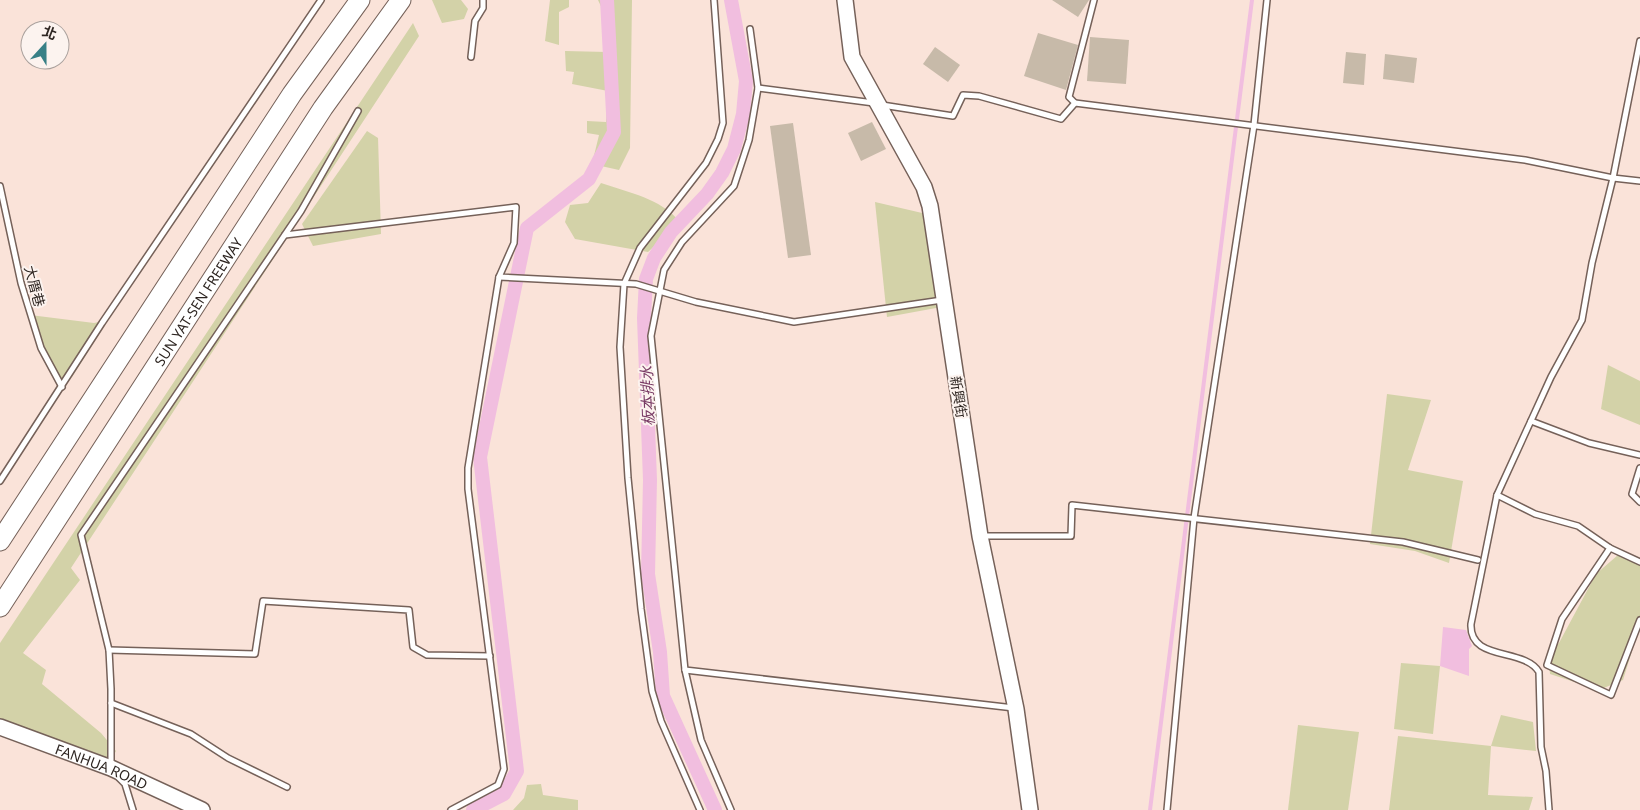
<svg xmlns="http://www.w3.org/2000/svg" width="1640" height="810" viewBox="0 0 1640 810" font-family="'Noto Sans','Noto Sans TC',sans-serif">
<style>
.green{fill:#d3d2a8}
.water{fill:#f1bedf}
.lines{fill:none;stroke-linecap:round;stroke-linejoin:round}
.stream{stroke:#f1bedf;stroke-width:4}
.canal{stroke:#f1bedf;stroke-width:14}
.building{fill:#c7baa9}
.lane-casing{stroke:#756159;stroke-width:8}
.secondary-casing{stroke:#756159;stroke-width:18}
.highway-casing{stroke:#756159;stroke-width:21}
.lane{stroke:#fff;stroke-width:5}
.secondary{stroke:#fff;stroke-width:15}
.highway{stroke:#fff;stroke-width:19}
.labels{text-anchor:middle;dominant-baseline:central;stroke-width:4;stroke-linejoin:round;paint-order:stroke}
.street-label{font-size:14px;fill:#2e2622;stroke:#fcf3ef}
.water-label{font-size:15px;font-style:italic;fill:#783a65;stroke:#fcf3ef}
</style>
<rect width="100%" height="100%" fill="#fae3d9"/>
<g class="green">
<polygon points="432,0 461,0 468,9 464,19 442,23"/>
<polygon points="550,0 569,0 569,7 559,12 559,45 545,41"/>
<polygon points="598,0 632,0 630,148 619,170 592,164 599,135 587,133 587,121 606,122 608,91 572,84 574,72 566,71 565,51 607,52 606,17"/>
<polygon points="413,23 419,36 71,568 80,580 23,653 46,670 42,684 101,733 116,751 109,763 13,727 0,718 0,643"/>
<polygon points="367,131 378,138 381,234 313,246 302,224"/>
<path d="M 601,183 C 630,193 660,198 680,222 L 648,252 L 575,239 L 565,222 L 570,205 L 588,203 Z"/>
<polygon points="875,202 935,216 947,306 887,317"/>
<polygon points="30,315 94,323 108,320 72,377 62,381 53,376"/>
<polygon points="1608,365 1640,381 1640,425 1601,409"/>
<polygon points="1387,394 1431,400 1408,470 1463,481 1449,563 1415,551 1370,544"/>
<polygon points="1618,555 1640,562 1640,625 1623,680 1599,690 1550,674 1548,652 1559,643 1596,574"/>
<polygon points="1401,663 1440,666 1433,734 1394,729"/>
<polygon points="1501,715 1533,722 1536,751 1491,746 1488,795 1533,797 1529,810 1389,810 1398,736 1491,746"/>
<polygon points="1298,725 1359,732 1348,810 1288,810"/>
<polygon points="541,784 543,795 578,800 578,810 513,810 524,798 527,785"/>
</g>
<polygon class="water" points="1443,627 1466,630 1472,646 1469,649 1469,676 1440,666"/>
<g class="lines">
<polyline class="stream" points="1150,810 1252,0"/>
<g class="canal">
<polyline points="473,810 504,794 517,771 480,457 527,228 589,179 614,132 607,0"/>
<polyline points="715,810 663,696 660,652 648,574 650,480 644,318 646,279 654,258 671,232 707,194 722,173 734,149 743,114 746,81 731,0"/>
</g>
</g>
<g class="building">
<polygon points="1052,0 1089,0 1078,17"/>
<polygon points="1038,33 1078,45 1066,90 1024,76"/>
<polygon points="1090,37 1129,40 1126,84 1087,81"/>
<polygon points="935,47 960,65 948,82 923,64"/>
<polygon points="1346,52 1366,54 1364,85 1343,83"/>
<polygon points="1385,54 1417,58 1414,83 1383,79"/>
<polygon points="872,122 886,149 861,161 848,133"/>
<polygon points="793,123 811,255 788,258 770,126"/>
</g>
<g class="lines">
<defs>
<g id="lane">
<polyline points="750,29 758,88 749,140 734,186 682,242 664,270 651,336 685,670 1014,708"/>
<polyline points="471,57 475,21 483,8 483,0"/>
<polyline points="758,88 874,103"/>
<polyline points="1075,103 1069,97 1094,0"/>
<polyline points="882,105 953,116 963,95 979,96 1061,119 1075,103 1525,160 1613,178 1640,181"/>
<polyline points="0,186 21,283 41,348 62,387"/>
<polyline points="285,235 516,207 514,243 499,277 636,284 696,302 794,322 942,300"/>
<polyline points="1531,421 1589,443 1640,455"/>
<polyline points="1640,468 1632,494 1640,502"/>
<polyline points="0,481 102,323 321,0"/>
<polyline points="1497,495 1535,514 1578,526 1610,548 1640,562"/>
<polyline points="983,536 1071,536 1072,505 1403,542 1478,560"/>
<polyline points="1610,548 1562,619 1547,665 1611,695 1640,620"/>
<polyline points="109,650 255,654 263,601 409,610 413,647 427,655 490,656"/>
<polyline points="685,670 701,740 731,810"/>
<polyline points="111,703 191,734 228,758 287,787"/>
<polyline points="111,766 111,689 109,650 81,535 301,211 358,111"/>
<polyline points="118,777 125,784 133,810"/>
<polyline points="451,810 498,785 504,769 468,489 468,468 499,277"/>
<polyline points="700,810 661,721 652,691 641,609 628,478 620,347 624,284 640,248 706,163 718,139 723,123 714,0"/>
<polyline points="1167,810 1194,518 1254,125 1267,0"/>
<path d="M 1549,810 L 1546,771 L 1541,747 L 1539,672 C 1524,647 1469,662 1471,624 L 1497,495 L 1551,377 L 1582,320 L 1592,263 L 1613,178 L 1640,41"/>
</g>
<g id="secondary">
<polyline points="845,0 852,57 924,187 930,206 980,536 1016,709 1030,810"/>
<path id="s1" d="M 0,727 L 111,768 L 202,810"/>
</g>
<g id="highway">
<polyline points="0,541 292,94 360,0"/>
<path id="s2" d="M 0,607 L 323,108 L 401,0"/>
</g>
</defs>
<use href="#lane" class="lane-casing"/>
<use href="#secondary" class="secondary-casing"/>
<use href="#highway" class="highway-casing"/>
<use href="#lane" class="lane"/>
<use href="#secondary" class="secondary"/>
<use href="#highway" class="highway"/>
</g>
<g class="labels">
<g class="street-label">
<text transform="translate(35 286) rotate(75)">大厝巷</text>
<text stroke="none"><textPath href="#s2" startOffset="364">SUN YAT-SEN FREEWAY</textPath></text>
<text transform="translate(959 397) rotate(81)">新興街</text>
<text stroke="none"><textPath href="#s1" startOffset="109">FANHUA ROAD</textPath></text>
</g>
<g class="water-label">
<text transform="translate(647 396) rotate(-92)">板本排水</text>
</g>
</g>
<g transform="translate(45 45) rotate(21)"><circle r="24" fill="#fcf3ef" stroke="#aaa19d"/>
<path d="M0-4L9 19L0 12L-9 19Z" fill="#388086"/>
<text y="-8" font-size="14" font-weight="bold" text-anchor="middle" fill="#2e2622">北</text>
</g>
</svg>
